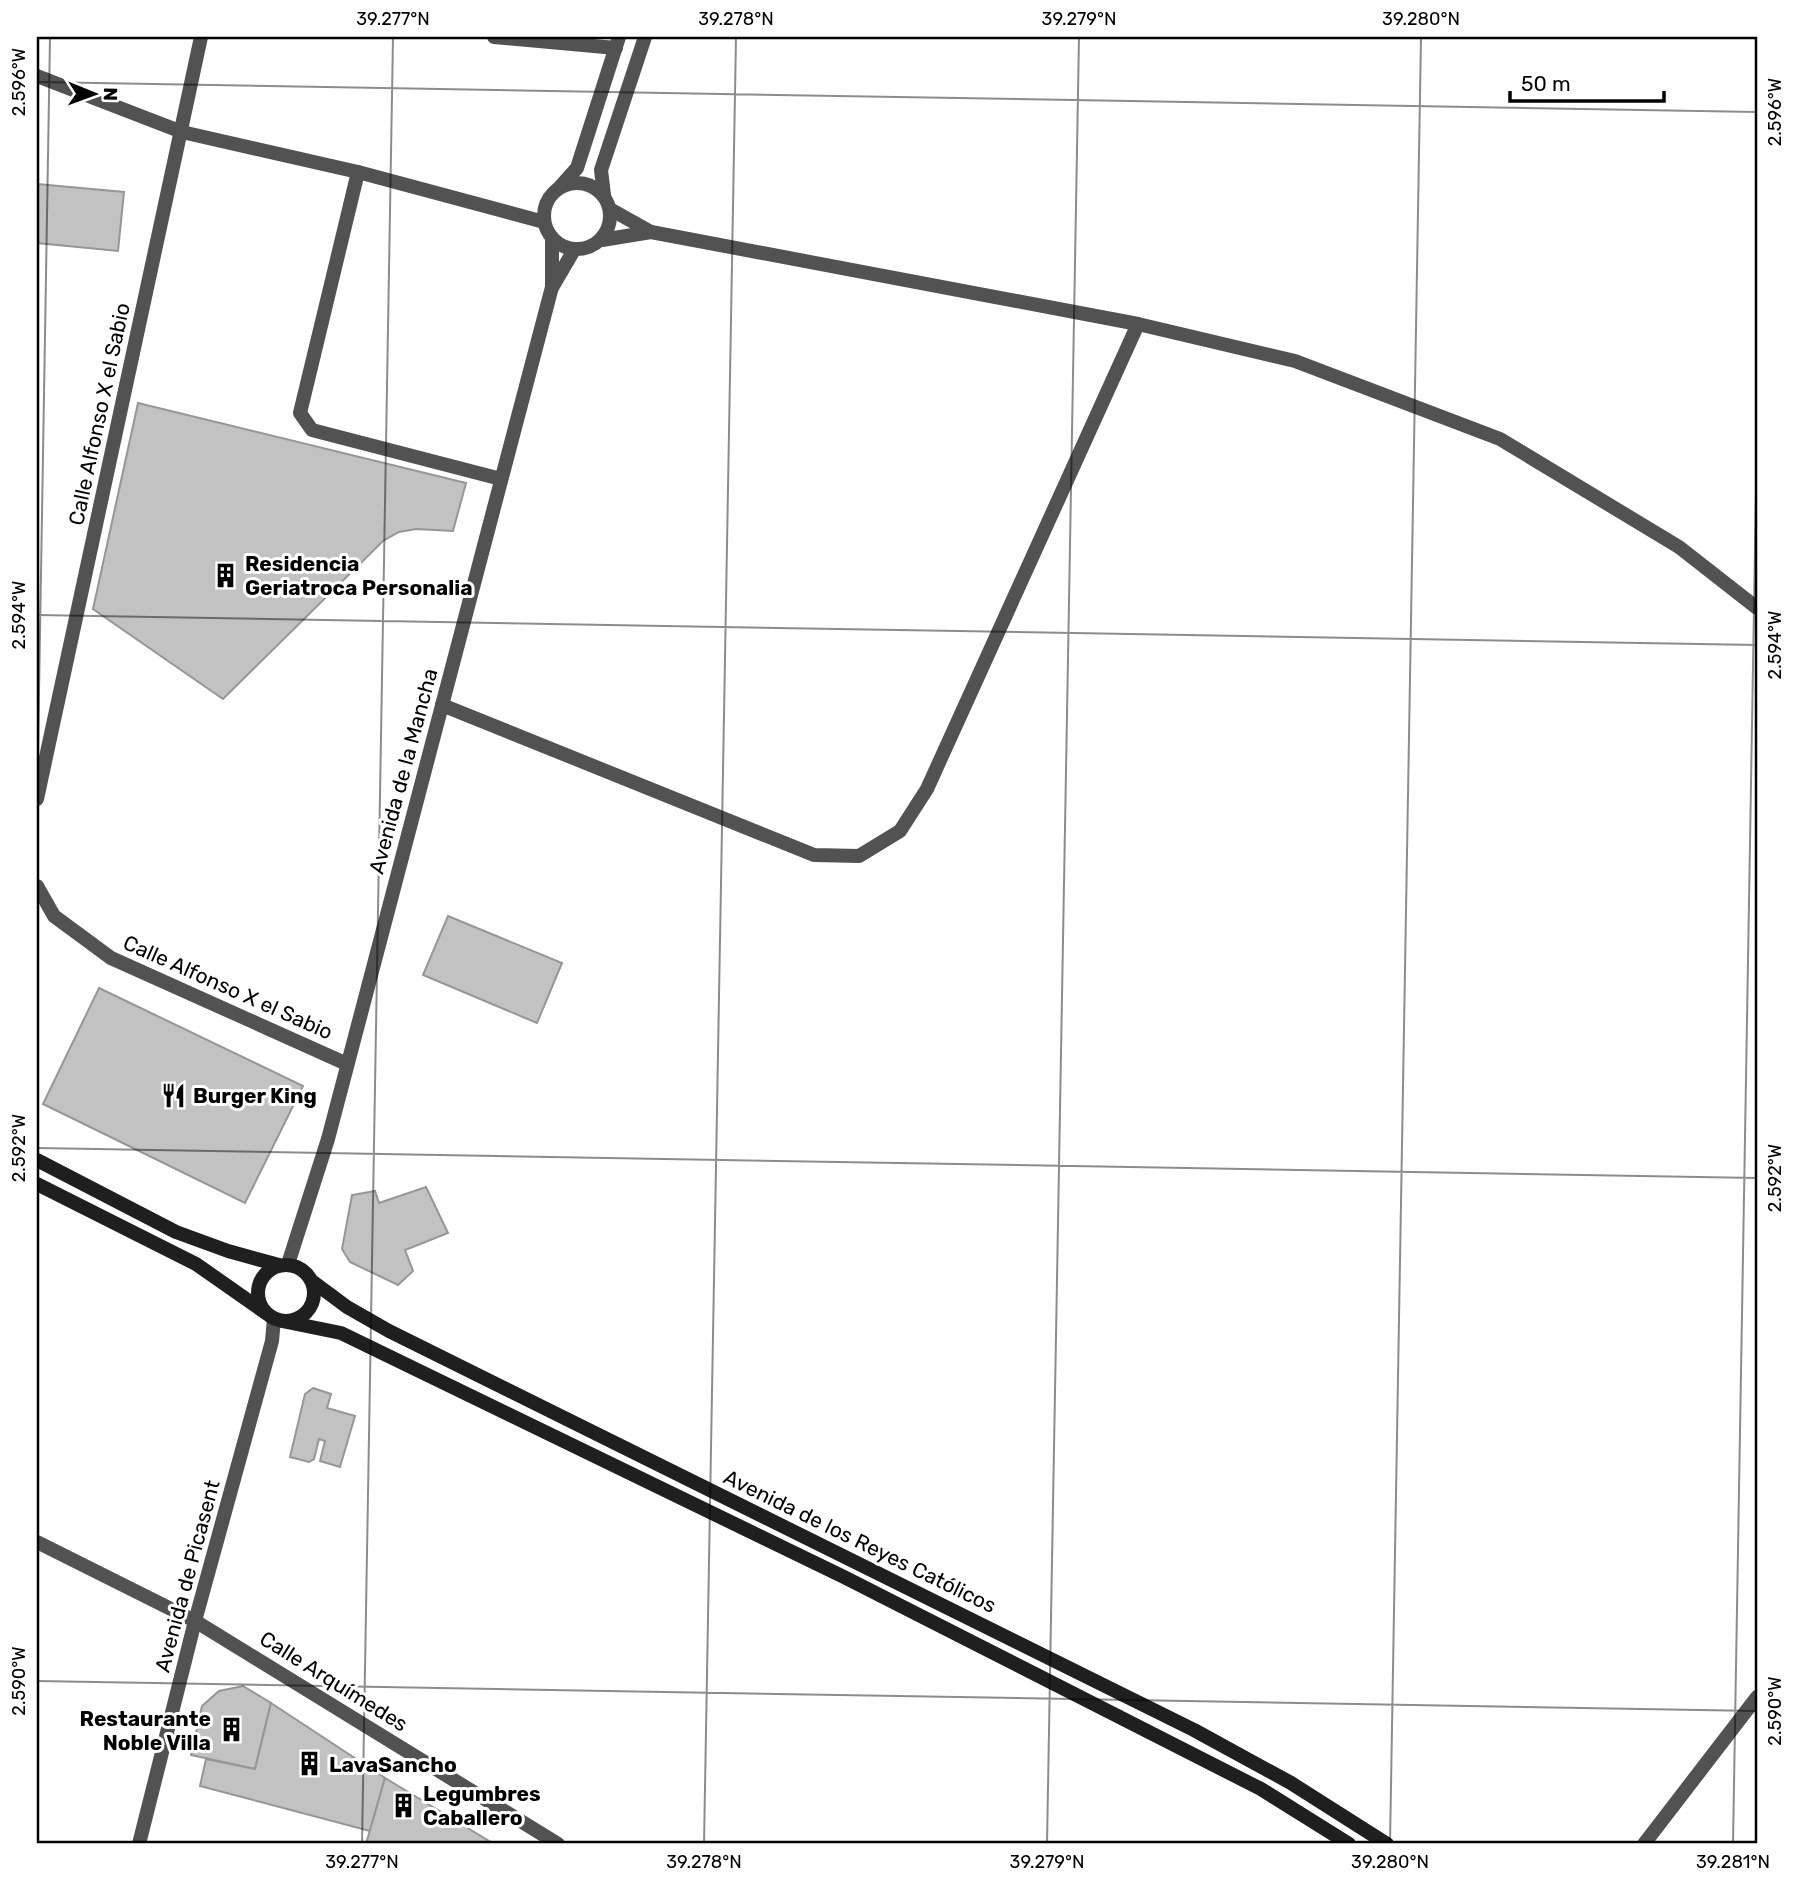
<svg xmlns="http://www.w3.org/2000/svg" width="1794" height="1881" viewBox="0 0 1794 1881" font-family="Rubik,sans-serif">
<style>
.building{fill:#c2c2c2;stroke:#969696;stroke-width:2}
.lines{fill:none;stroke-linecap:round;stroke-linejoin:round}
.street{stroke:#525252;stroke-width:14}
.secondary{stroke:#1f1f1f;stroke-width:14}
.ticks{fill:none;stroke:#000;stroke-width:2;stroke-opacity:0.45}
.labels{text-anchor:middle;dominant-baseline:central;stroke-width:6;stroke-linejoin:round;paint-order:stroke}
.street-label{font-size:21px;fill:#000;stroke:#fff}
.poi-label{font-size:21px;font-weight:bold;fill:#000;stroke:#fff;text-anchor:start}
.neatline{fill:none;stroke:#000;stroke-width:2.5}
.ticks-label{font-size:18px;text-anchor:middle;fill:#000}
</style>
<rect width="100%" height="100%" fill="#fff"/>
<g class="building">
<polygon points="37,184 124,192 118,251 37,243"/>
<polygon points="138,403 466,483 453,531 416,529 399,532 383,541 223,699 93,609"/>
<polygon points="448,916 562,963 537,1023 423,975"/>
<polygon points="99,988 303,1086 245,1203 43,1104"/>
<polygon points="426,1187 448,1233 405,1250 413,1271 398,1285 350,1262 342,1249 352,1195 375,1191 379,1203"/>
<polygon points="313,1388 331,1394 327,1408 355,1416 340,1467 320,1461 325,1441 319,1439 314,1459 309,1462 290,1457 305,1394"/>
<polygon points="243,1686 271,1703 255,1769 191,1755 202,1706 219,1691"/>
<polygon points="271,1703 385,1778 370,1831 200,1786 206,1759 255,1769"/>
<polygon points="385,1778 494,1844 366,1844"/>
</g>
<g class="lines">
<g class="street">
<polyline points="494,37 616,48"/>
<polyline points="37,76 182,132 358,172 544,222"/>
<polyline points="358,172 300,413 312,430 501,479"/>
<circle cx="577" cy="216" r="33"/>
<polyline points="560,187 577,168 619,37"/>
<polyline points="604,195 601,170 645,37"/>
<polyline points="610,209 651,232"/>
<polyline points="602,240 651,232 1138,324 1295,361 1500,439 1679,547 1757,608"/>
<polyline points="553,286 574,250"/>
<polyline points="442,705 814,855 859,856 900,831 927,789 1138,324"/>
<polyline points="37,799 201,37"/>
<polyline points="37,886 54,916 111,958 347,1064"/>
<polyline points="288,1264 328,1139 552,287 552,238"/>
<polyline points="37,1542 195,1621 558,1844"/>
<polyline points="139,1844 195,1621 272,1341 274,1319"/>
<polyline points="1644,1844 1757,1697"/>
</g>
<g class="secondary">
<polyline points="37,1160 176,1232 228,1251 279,1265"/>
<polyline points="37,1184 196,1264 266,1313"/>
<circle cx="286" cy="1293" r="28"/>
<polyline points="312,1281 347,1307 389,1331 1194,1730 1291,1783 1387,1844"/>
<polyline points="282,1321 341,1333 844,1577 1261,1789 1349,1844"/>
</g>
</g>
<path class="ticks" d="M 37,82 L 1757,112M 37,615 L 1757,645M 37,812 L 50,37M 37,1148 L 1757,1178M 37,1681 L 1757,1711M 362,1844 L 393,37M 704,1844 L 736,37M 1047,1844 L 1079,37M 1390,1844 L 1421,37M 1733,1844 L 1757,431"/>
<defs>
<symbol id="building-bare" viewBox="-9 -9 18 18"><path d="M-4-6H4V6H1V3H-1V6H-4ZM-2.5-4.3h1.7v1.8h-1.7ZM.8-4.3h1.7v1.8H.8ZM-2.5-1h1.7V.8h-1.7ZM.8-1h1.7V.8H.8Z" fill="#000" stroke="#fff" stroke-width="2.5" paint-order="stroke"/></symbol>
<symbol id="restaurant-bare" viewBox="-9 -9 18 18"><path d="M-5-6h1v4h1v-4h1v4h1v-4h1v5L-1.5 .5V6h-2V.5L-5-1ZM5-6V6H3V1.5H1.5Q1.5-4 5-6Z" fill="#000" stroke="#fff" stroke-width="2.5" paint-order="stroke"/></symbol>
</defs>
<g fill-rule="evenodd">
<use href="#building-bare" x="208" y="558" width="35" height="35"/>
<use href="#restaurant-bare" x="156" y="1078" width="35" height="35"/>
<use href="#building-bare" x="214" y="1712" width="35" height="35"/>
<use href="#building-bare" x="292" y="1746" width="35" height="35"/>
<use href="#building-bare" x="386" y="1788" width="35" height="35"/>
</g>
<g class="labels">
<g class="street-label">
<text transform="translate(99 414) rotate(-78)">Calle Alfonso X el Sabio</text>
<text transform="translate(403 771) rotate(-75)">Avenida de la Mancha</text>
<text transform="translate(228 987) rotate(24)">Calle Alfonso X el Sabio</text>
<text transform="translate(860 1541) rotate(26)">Avenida de los Reyes Católicos</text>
<text transform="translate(187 1576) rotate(-75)">Avenida de Picasent</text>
<text transform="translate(334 1681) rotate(32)">Calle Arquímedes</text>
</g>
<g class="poi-label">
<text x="245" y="563">Residencia<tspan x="245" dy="24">Geriatroca Personalia</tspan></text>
<text x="193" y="1095">Burger King</text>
<text x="211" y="1718" text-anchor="end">Restaurante<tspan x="211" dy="24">Noble Villa</tspan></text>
<text x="329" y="1764">LavaSancho</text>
<text x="423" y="1793">Legumbres<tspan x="423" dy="24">Caballero</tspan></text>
</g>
</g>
<rect width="1794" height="1881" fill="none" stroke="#ffffff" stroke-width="77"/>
<g transform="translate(94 94) rotate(91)" stroke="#ffffff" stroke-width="5" paint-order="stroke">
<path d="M0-5L12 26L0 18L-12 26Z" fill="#000000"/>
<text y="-10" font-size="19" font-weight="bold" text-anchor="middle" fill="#000000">N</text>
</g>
<path d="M1510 91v10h154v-10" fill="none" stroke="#000000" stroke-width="3.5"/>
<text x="1521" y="91" font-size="21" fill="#000000" stroke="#ffffff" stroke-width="5" paint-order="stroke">50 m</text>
<rect x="38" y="38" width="1718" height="1804" class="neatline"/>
<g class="ticks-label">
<text x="393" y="25">39.277°N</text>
<text x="736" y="25">39.278°N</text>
<text x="1079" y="25">39.279°N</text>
<text x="1421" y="25">39.280°N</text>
<text transform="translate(19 82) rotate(-90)" y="6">2.596°W</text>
<text transform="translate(1775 112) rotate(-90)" y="6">2.596°W</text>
<text transform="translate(19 615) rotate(-90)" y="6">2.594°W</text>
<text transform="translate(1775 645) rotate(-90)" y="6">2.594°W</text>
<text transform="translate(19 1148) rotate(-90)" y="6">2.592°W</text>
<text transform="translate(1775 1178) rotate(-90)" y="6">2.592°W</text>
<text transform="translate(19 1681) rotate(-90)" y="6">2.590°W</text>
<text transform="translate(1775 1711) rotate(-90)" y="6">2.590°W</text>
<text x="362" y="1868">39.277°N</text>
<text x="704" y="1868">39.278°N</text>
<text x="1047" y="1868">39.279°N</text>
<text x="1390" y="1868">39.280°N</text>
<text x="1733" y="1868">39.281°N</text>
</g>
</svg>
